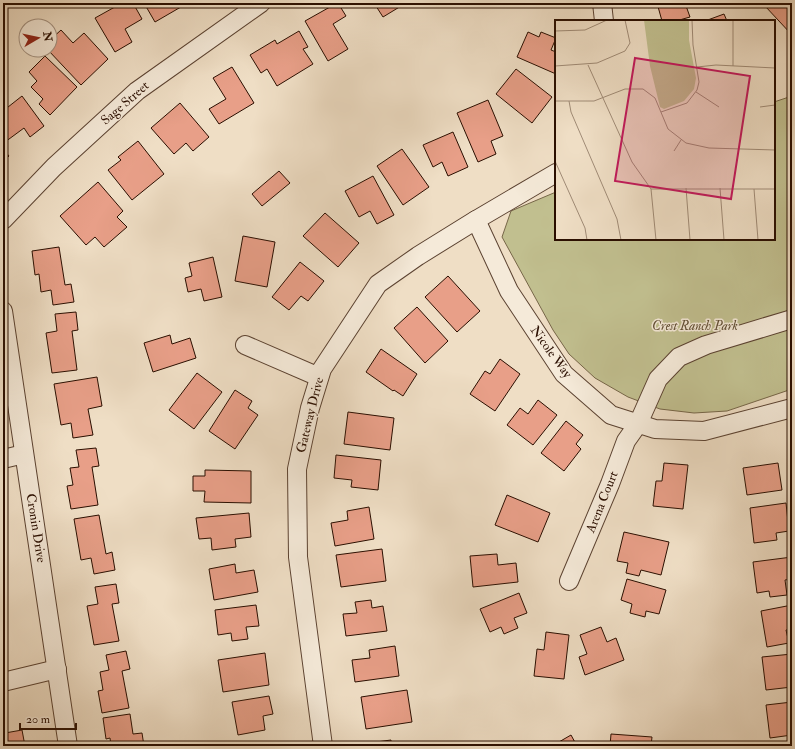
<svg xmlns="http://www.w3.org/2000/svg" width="795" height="749" viewBox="0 0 795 749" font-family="'IM FELL Double Pica',serif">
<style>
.green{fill:#c1bf8f;stroke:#766648}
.building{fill:#e89f88;stroke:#2a0e00}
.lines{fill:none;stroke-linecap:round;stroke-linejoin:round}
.minor-casing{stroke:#5b4231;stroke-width:20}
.minor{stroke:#f5ead9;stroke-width:18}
.labels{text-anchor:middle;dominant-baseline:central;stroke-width:3;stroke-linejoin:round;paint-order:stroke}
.street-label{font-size:13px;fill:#2a0e00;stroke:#f5ead9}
.park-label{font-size:13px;font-style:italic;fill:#5f4c32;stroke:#f5ead9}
.inset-road{fill:none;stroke:#a08b76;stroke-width:1}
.view{fill:#c2185b;fill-opacity:0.15;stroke:#c2185b;stroke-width:2}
.inset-edge{fill:none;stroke:#2a0e00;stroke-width:2}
</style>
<rect width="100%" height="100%" fill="#efdec5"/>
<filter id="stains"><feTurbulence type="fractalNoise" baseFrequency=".005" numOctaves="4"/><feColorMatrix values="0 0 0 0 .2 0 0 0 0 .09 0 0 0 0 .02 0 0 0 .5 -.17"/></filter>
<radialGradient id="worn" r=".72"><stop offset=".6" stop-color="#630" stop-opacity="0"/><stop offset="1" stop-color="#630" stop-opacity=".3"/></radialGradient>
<polygon class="green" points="792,96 792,389 727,411 694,413 660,409 628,397 595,378 569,354 553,330 502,237 511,211 556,192 556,239 774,239 774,102"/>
<g class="building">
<polygon points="122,3 133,3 142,19 125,29 132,42 115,52 95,18"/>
<polygon points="144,3 185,3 186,4 155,22"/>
<polygon points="337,3 338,3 346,16 333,24 348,49 328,61 305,21"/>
<polygon points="374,3 406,3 383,17"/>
<polygon points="657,3 685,3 690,17 676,21 662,21"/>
<polygon points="769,3 792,3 792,35 765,6"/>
<polygon points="724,14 727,21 705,21"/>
<polygon points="61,30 73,43 84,33 108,59 81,85 48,50 50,50 50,40"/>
<polygon points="299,31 308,47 303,49 313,64 277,86 267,69 261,73 250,55 275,40 277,44"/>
<polygon points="528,32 539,37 541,32 556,38 551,50 556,52 556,74 517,57"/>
<polygon points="45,56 77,87 50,115 39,104 43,99 31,87 37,81 29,72"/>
<polygon points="232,67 254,103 219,124 209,109 226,99 213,78"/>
<polygon points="516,69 552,97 532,123 496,94"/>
<polygon points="22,96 44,126 30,137 24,128 5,142 3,140 3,111"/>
<polygon points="488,100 503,136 491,141 496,154 478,162 457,113"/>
<polygon points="180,103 209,137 193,151 186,143 174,154 151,128"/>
<polygon points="453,132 468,167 448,176 442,162 433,167 423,145"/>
<polygon points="138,141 164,174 132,200 108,170 121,160 118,157"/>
<polygon points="3,149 9,156 3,162"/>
<polygon points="402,149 429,187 403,205 377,166"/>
<polygon points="279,171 290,183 262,206 252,194"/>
<polygon points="373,176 394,215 377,224 370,211 359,217 345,191"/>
<polygon points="98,182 123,211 117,217 127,227 104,247 95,237 86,245 60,216"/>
<polygon points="325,213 359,243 338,267 303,236"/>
<polygon points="243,236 275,242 267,287 235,281"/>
<polygon points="59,247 65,285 71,284 74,302 53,305 51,290 41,292 39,274 35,275 32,251"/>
<polygon points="213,257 222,297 204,301 201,289 188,292 185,278 192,276 189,263"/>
<polygon points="300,262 324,281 308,301 301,296 289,310 272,297"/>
<polygon points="448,276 480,311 457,332 425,297"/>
<polygon points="417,307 448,341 425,363 394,328"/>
<polygon points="76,312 78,330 72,331 77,370 52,373 46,333 57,331 55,314"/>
<polygon points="170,335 172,344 190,338 196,358 153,372 144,343"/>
<polygon points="381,349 417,374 403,396 394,390 393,391 366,372"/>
<polygon points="500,359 520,374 495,411 470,394 485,371 490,374"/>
<polygon points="197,373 222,392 194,429 169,410"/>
<polygon points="97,377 102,406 88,409 93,435 73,438 71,423 61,425 54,384"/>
<polygon points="235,390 252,401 248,408 258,415 235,449 209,431"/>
<polygon points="538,400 557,415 533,445 507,425 520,408 528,414"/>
<polygon points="348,412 394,418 390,450 344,444"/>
<polygon points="566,421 583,435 576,444 581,449 564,471 541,453"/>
<polygon points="96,448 99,466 92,467 98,505 71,509 67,486 73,485 70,468 79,467 76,450"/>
<polygon points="336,455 381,460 378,490 351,487 352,480 334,478"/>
<polygon points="664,463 688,465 683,509 653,506 656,481 662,481"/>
<polygon points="778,463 782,490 747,495 743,468"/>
<polygon points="205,470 251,471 251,503 204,502 205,491 193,491 193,476 205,476"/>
<polygon points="507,495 550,513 538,542 495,525"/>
<polygon points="786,503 789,531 776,533 777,540 754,543 750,508"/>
<polygon points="369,507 374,539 335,546 331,523 348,520 347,511"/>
<polygon points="249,513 251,537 235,539 236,547 212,550 211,538 199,539 196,518"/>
<polygon points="99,515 106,554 112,552 115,570 94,574 91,558 81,560 74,519"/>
<polygon points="624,532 669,542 661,575 641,570 639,576 626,573 628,563 617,561"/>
<polygon points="382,549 386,581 341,587 336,555"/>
<polygon points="497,554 498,565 516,563 518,582 473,587 470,556"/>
<polygon points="792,557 792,579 785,580 787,595 770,597 769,591 757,593 753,562"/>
<polygon points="235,564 236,573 254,570 258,592 214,600 209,569"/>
<polygon points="627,579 666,590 659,614 646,611 645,617 630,613 632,604 621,600"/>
<polygon points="116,584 119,603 112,604 119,641 94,645 87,606 98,604 95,587"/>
<polygon points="519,593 527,613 514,618 518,628 504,634 501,627 490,632 480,609"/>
<polygon points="371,600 372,608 383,606 387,631 346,636 343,614 357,613 355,602"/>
<polygon points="256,605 259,626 246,627 248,639 232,641 231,633 218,635 215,610"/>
<polygon points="792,605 792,629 786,630 789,643 767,647 761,611"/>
<polygon points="3,609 6,622 3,622"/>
<polygon points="601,627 607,642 616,638 624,660 585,675 579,657 587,654 580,635"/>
<polygon points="546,632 569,635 564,679 534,676 537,649 544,650"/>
<polygon points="395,646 399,676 355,682 352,660 370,658 369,650"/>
<polygon points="126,651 130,669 122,671 129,708 102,713 98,691 103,690 100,672 109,670 106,655"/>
<polygon points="265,653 269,685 223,692 218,660"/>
<polygon points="792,654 792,687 766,690 762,657"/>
<polygon points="407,690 412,722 366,729 361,697"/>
<polygon points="269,696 273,714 263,716 265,730 238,735 232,702"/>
<polygon points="792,702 792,735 770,738 766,705"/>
<polygon points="130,714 133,734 142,733 144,746 111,746 110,738 106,739 103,718"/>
<polygon points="3,722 5,733 22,730 25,746 3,746"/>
<polygon points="611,734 652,737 651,746 610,746"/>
<polygon points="571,735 577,746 552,746"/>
<polygon points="391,740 391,746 376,746 376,742"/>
</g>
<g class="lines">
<defs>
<g id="minor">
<polyline points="602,3 604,21"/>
<polyline points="3,220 54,167 137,91 261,3"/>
<polyline points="476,220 509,291 564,374 611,415 655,429 704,431 792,408"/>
<polyline points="3,311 68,746"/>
<polyline points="245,345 319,377"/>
<polyline points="3,459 24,454"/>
<polyline points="569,581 610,484 626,441 638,424 658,379 679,357 706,345 792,319"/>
<polyline points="3,682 57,669"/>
<polyline points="323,746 298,557 297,469 310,408 322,369 378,284 418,256 476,220 556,173"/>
</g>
</defs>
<use href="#minor" class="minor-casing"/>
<use href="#minor" class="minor"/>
</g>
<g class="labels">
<g class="street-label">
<text transform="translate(125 103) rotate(-41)">Sage Street</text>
<text transform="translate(551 352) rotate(54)">Nicole Way</text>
<text transform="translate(310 415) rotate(-76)">Gateway Drive</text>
<text transform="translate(602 502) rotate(-68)">Arena Court</text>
<text transform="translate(36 528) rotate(81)">Cronin Drive</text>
</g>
<g class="park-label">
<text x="695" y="326">Crest Ranch Park</text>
</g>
</g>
<g transform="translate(555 20)">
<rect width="220" height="220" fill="#efdec5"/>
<path d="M 89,0 L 134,0 L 134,20 L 141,58 L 139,69 L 129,81 L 109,89 L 105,87 L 95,46 Z" fill="#c1bf8f"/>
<path class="inset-road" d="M 0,11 L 30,10 L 52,0M 33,45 L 77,142 L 96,169 L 101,220M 0,46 L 42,43 L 70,31 L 75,23 L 70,0M 178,46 L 178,0M 142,47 L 161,45 L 220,48M 141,72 L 164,87M 0,81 L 39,81 L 70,69 L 88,69 L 100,78 L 113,109 L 131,123 L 154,128 L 220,130M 14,81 L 16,92 L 62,199 L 66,220M 205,87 L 220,85M 106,92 L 132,83 L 142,70 L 144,62 L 138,25 L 137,0M 119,131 L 126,120M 0,141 L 30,208 L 32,220M 131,168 L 135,220M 165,168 L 169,220M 96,169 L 220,169M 199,169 L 203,220"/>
<path class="view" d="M 80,38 L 195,56 L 176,179 L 60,161 Z"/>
<rect width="220" height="220" class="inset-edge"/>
</g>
<rect width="795" height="749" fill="none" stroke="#efdec5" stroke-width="16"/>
<rect x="4" y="4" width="787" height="741" fill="none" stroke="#2a0e00" stroke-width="2"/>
<rect x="8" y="8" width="779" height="733" fill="none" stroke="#2a0e00"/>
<g transform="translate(38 38) rotate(81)"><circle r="19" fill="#f5ead9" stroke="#a49282"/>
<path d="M0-3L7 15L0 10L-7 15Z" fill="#8f2418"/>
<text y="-6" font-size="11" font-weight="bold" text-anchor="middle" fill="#2a0e00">N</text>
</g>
<path d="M20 723v6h56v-6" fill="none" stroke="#2a0e00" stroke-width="2"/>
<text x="26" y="723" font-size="12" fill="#2a0e00" stroke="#f5ead9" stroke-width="3" paint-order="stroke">20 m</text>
<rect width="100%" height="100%" filter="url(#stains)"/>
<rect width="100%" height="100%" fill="url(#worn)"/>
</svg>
